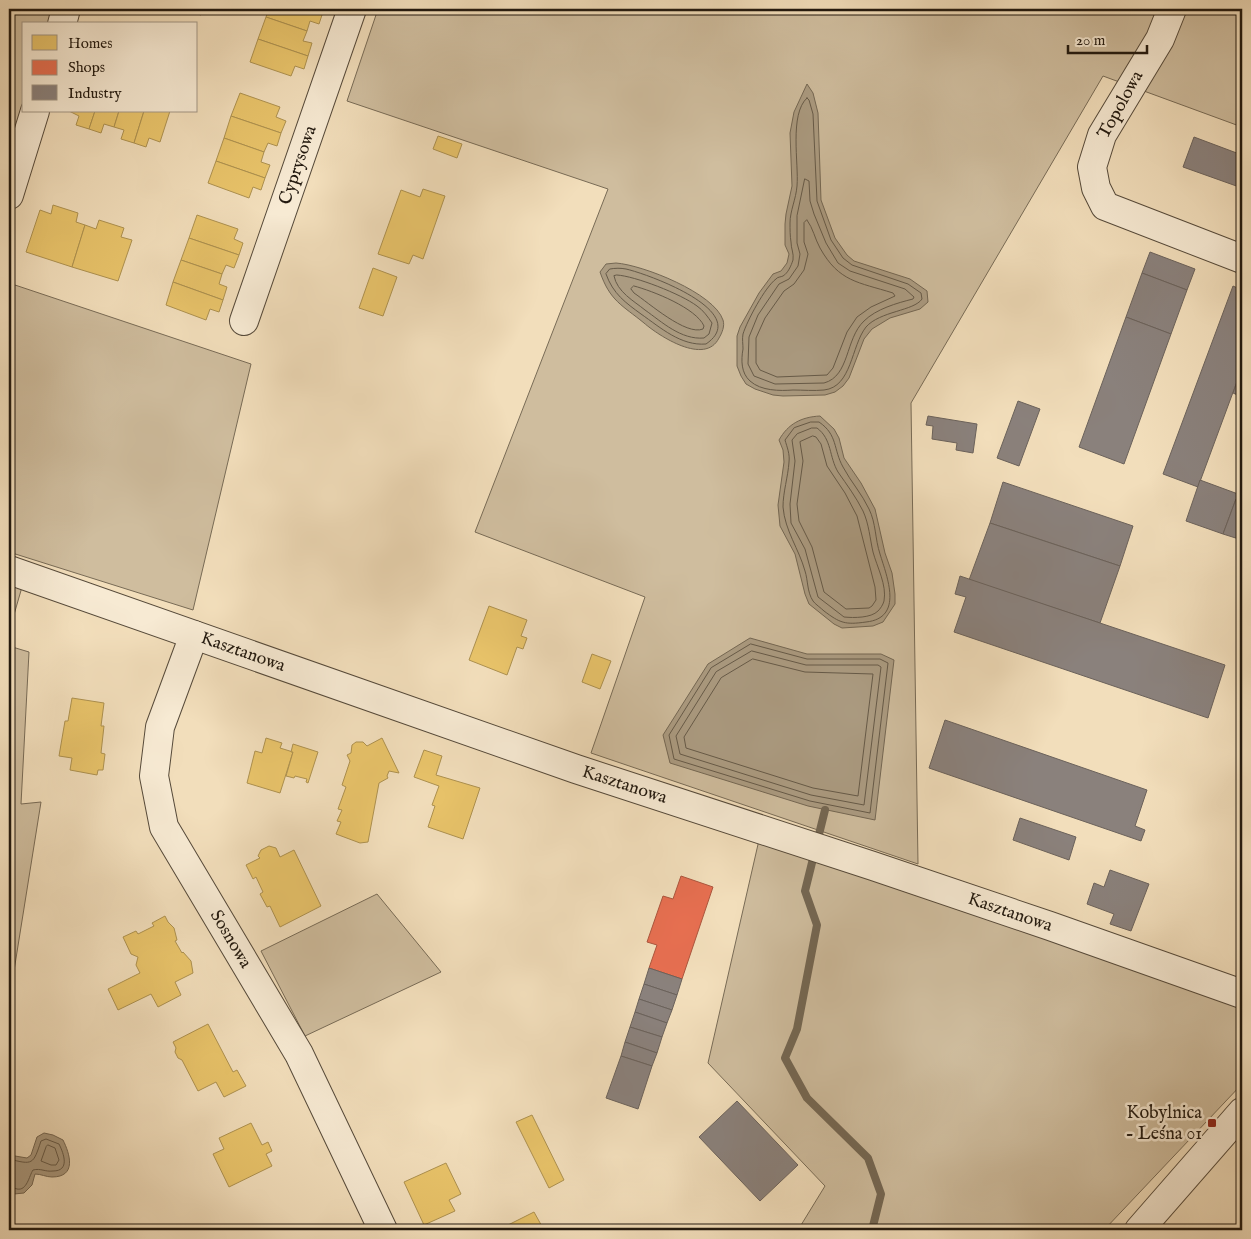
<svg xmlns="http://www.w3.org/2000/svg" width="1251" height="1239" viewBox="0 0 1251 1239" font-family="'IM FELL English',serif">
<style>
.green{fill:#cfbd9e;stroke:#786b56}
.water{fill:#ab9b81;stroke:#746753}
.homes{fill:#e9c46a;stroke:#ad914f}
.shops{fill:#e76f51;stroke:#ac553d}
.industry{fill:#8a817c;stroke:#6b625b}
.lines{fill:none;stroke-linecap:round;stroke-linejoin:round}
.shore{stroke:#665a48;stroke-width:1}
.stream{stroke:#746753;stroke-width:8}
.minor-casing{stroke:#564a3a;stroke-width:30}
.minor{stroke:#f7ead3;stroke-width:28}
.poi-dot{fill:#8f2418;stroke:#f7ead3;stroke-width:2}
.labels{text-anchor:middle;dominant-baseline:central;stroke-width:5;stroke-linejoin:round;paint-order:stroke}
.street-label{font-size:18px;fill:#22190f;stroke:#f7ead3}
.poi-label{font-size:18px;fill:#22190f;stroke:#f7ead3;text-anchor:end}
</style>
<rect width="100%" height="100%" fill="#f2debb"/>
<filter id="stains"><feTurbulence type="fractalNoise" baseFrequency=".004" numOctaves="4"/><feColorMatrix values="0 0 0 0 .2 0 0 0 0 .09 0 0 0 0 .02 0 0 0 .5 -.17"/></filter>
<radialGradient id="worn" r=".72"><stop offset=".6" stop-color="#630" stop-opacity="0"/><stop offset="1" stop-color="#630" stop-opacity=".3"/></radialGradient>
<g class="green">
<polygon points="9,9 56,9 51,24 24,24 24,111 9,162"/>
<polygon points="378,9 1242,9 1242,127 1103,76 911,403 918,864 591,753 645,597 475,532 608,189 347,101"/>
<polygon points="9,283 251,364 193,610 9,552"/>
<polygon points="9,582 22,587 9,632"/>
<polygon points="9,646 29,652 21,804 41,802 9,1002"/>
<polygon points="759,840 1242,1007 1242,1084 1104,1230 798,1230 825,1186 708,1063"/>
<polygon points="377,894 441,972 305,1036 261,951"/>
</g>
<g class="water">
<polygon points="807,84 813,93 818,113 821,200 835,238 847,255 854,261 910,279 927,291 928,302 920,309 890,318 872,329 864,339 849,378 843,386 835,392 825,395 783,396 773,395 755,389 746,384 741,376 737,366 737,336 740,327 759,293 773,274 781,271 787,263 789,254 785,245 785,224 786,214 792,186 790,133 794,112"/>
<path d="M 616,263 C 643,265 714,293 723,320 C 725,326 722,333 719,338 C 705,366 659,336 644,323 C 622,305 610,301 600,272 L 606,264 Z"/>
<path d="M 820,416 L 834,429 L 839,438 L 844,458 L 861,483 L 875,509 L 885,553 L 892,573 L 895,594 L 895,604 L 883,622 L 873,626 L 842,628 L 834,624 L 809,604 L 805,594 L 795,554 L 780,526 L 778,505 L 784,462 L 783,450 L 779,440 C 788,424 801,417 820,416 Z"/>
<polygon points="750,638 807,654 881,654 894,660 875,820 808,806 670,763 663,735 708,664"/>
<path d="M 44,1133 L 53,1135 L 63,1140 C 70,1154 77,1177 52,1177 C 46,1177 41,1174 35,1174 L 32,1185 L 24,1193 L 14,1194 L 9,1190 L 9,1155 L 27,1158 L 31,1155 L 37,1137 Z"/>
</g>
<g class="homes">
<polygon points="181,9 203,9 201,15"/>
<polygon points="269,9 315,9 323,12 319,24 310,21 307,31 266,17"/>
<polygon points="266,17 307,31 303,41 312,43 308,56 258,39"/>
<polygon points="258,39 308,56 304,69 295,66 291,76 250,62"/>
<polygon points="240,93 280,107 276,117 286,121 281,133 231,116"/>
<polygon points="69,111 95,111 89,129 76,125 79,116"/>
<polygon points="95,111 119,111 114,127 104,124 101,133 89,129"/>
<polygon points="119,111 144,111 134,143 121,139 124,130 114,127"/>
<polygon points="144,111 170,111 160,142 149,138 146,147 134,143"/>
<polygon points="231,116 281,133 277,146 268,143 264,152 224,138"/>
<polygon points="438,136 462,144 457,158 433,149"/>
<polygon points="224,138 264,152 261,162 270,165 265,178 216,161"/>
<polygon points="216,161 265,178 261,190 253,187 249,198 208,183"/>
<polygon points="423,189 445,196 423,259 413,255 409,264 378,254 401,190 420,197"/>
<polygon points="53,205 78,213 76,222 85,225 72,267 26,252 40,210 51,214"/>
<polygon points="197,215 238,229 234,239 243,243 239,255 189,238"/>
<polygon points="99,220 124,228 121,237 132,240 118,281 72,267 85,225 96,229"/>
<polygon points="189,238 239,255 234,268 226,265 222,274 181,260"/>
<polygon points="181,260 222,274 219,284 227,287 223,300 173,282"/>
<polygon points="373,268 397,277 383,316 359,308"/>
<polygon points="173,282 223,300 219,312 210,309 206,320 166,305"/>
<polygon points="489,606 527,620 521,636 527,638 523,649 517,647 507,675 469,660"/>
<polygon points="592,654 611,661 600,689 582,682"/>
<polygon points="72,698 104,703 101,726 104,726 101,753 105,754 103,770 98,770 97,775 70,770 72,758 59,756 65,721 68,721"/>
<polygon points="266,738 282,743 280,748 293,752 280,793 247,783 255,751 262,753"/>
<polygon points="382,738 399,773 389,771 387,776 388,778 379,783 368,842 360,843 336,834 341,822 337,821 342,810 338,809 346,787 342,785 350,761 347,755 351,753 352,745 356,742 363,742 367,746"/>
<polygon points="293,744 318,752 308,783 306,782 307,779 295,776 294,778 286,776 293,752 291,752"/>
<polygon points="424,750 442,756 436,775 480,788 463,839 428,827 435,806 432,805 439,786 414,777"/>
<polygon points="269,846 276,848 280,857 294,850 321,906 280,927 270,906 267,907 260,894 263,892 256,877 253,879 246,865 260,858 258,856 261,850"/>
<polygon points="165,916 168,922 174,928 177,940 175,941 182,953 183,952 191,961 193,973 175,982 181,995 158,1007 151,994 118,1010 108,989 140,973 136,965 138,957 131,954 123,937 136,931 138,934 154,926 152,923"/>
<polygon points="208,1024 233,1072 237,1070 246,1086 224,1097 216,1082 198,1091 182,1060 178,1058 175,1052 176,1048 173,1042"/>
<polygon points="532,1115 564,1180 549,1188 516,1122"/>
<polygon points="251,1123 262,1145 268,1142 272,1151 266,1154 272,1166 229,1187 213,1154 224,1149 219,1138"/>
<polygon points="446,1163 461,1194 449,1200 455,1211 424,1225 404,1182"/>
<polygon points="534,1212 544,1230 498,1230"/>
</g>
<polygon class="shops" points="681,876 713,887 682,979 649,968 657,945 647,942 663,896 673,899"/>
<g class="industry">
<polygon points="1194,137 1242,155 1242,188 1183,167"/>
<polygon points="1150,252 1195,269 1187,290 1142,273"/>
<polygon points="1142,273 1187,290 1171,334 1126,317"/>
<polygon points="1233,286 1242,290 1242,368 1198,487 1163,474"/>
<polygon points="1126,317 1171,334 1124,464 1079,447"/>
<polygon points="1242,368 1242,397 1233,393"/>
<polygon points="1018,401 1040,409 1019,466 997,458"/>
<polygon points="928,416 977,424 973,453 956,450 957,443 932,439 933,426 926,425"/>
<polygon points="1200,480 1238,494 1239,493 1241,493 1242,497 1236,499 1223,534 1186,521"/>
<polygon points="1003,482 1133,526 1120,566 990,523"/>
<polygon points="1242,497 1242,540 1223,534 1236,499"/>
<polygon points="990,523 1120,566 1100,623 969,580"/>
<polygon points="960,576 1225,665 1208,718 954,632 966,597 955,594"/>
<polygon points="945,720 1147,790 1135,826 1145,830 1141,841 929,768"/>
<polygon points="1020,818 1076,837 1069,860 1013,840"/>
<polygon points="1110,870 1149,884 1131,931 1110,924 1114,914 1087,904 1094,883 1104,887"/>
<polygon points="649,968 682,979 677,995 644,984"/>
<polygon points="644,984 677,995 672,1010 639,999"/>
<polygon points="639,999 672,1010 667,1023 635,1012"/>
<polygon points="635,1012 667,1023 662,1037 630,1027"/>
<polygon points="630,1027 662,1037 657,1053 625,1042"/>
<polygon points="625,1042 657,1053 652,1066 621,1056"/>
<polygon points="621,1056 652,1066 638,1109 606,1098"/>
<polygon points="737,1101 798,1165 760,1201 699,1137"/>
</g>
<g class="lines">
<g class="shore">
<path d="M 807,98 L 809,100 L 813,114 L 817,201 L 831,240 L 843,258 L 852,265 L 908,284 L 921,293 L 922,299 C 914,311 880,311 866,327 C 851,346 852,387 824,390 C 814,391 803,390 793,390 C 780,391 761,391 750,381 C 741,373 741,360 743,349 C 743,344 742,339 743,334 C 747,321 765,287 776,279 C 777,277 781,277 783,276 C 788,273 791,266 793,260 C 794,253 791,249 791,242 C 790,236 790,229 790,223 C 790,211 796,199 797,186 C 799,164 789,114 807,98 Z"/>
<path d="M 805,179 L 809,181 L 810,201 L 814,214 L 826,243 L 838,263 L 850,271 L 905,289 L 914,297 L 913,299 C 897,303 876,309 864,321 C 845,339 850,376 824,383 L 775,384 L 754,376 L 748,364 L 749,337 L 758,315 L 779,284 L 789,279 L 798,266 L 800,254 L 797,243 L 797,216 Z"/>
<path d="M 807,220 C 813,228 815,239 820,248 C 839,282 858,282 893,293 L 895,296 L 871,307 L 857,317 L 847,332 L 833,368 L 827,375 L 777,377 L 760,370 L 756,363 L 756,338 L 765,318 L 784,291 L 794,284 L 804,270 L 808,254 L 804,242 L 804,223 Z"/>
<path d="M 610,269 C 615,268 621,268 626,269 C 648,274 753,312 706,344 C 681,346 661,328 641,314 C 626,303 613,294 606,274 Z"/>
<path d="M 617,275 C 635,276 681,294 697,306 C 703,310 708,317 712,323 L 709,334 L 704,338 C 681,340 662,322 645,310 C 634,301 617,292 614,276 Z"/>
<path d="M 634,286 C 653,291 696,308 704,326 L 703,329 C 686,336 649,303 634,293 L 631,289 Z"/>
<path d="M 811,422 L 819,422 C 838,435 833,449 843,467 C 851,482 862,494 869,509 C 876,523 875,539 880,554 C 887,577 904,618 866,622 C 845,625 840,623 824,611 C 821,608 815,604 813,601 C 807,592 808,580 805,571 C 799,549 785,531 783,507 C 783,492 788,477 789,462 C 790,454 787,447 785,440 L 794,428 Z"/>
<path d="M 812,428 L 817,428 C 832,439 829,457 838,472 C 847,485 856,497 863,511 C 869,524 870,539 873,552 C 877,567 887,585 884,601 C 883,605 880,609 878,611 C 871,618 854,618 844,617 L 818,597 L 805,549 L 791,523 L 790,504 L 795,461 L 792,440 L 797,434 Z"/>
<polygon points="813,436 816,437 821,444 827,466 845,493 857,516 875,587 876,600 872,606 869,608 846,609 824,592 812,547 799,521 797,504 803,461 800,442"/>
<polygon points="751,644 807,659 880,659 888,663 870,813 810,801 674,759 669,735 711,668"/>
<polygon points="752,651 806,665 878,665 881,667 864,805 811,795 680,754 676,736 716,672"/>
<polygon points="753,659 805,672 873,674 858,796 813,788 686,748 684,737 721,678"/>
<polygon points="48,1145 55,1148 59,1160 56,1165 51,1165 41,1161 46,1147"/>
<path d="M 9,1159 C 33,1165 33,1165 41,1141 L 46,1139 L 59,1144 C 64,1154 70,1171 53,1171 C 45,1172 41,1168 33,1170 C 29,1176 27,1191 17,1189 C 14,1188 12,1187 9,1186"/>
</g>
<polyline class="stream" points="825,810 805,891 817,925 797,1029 785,1058 807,1098 868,1158 881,1194 872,1230"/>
<defs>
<g id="minor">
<polyline points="1172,9 1160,39 1102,135 1092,167 1096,188 1105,206 1242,259"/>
<polyline points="62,24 66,9"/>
<polyline points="9,195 35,111"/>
<path id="s1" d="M 244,321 L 352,9"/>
<path id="s2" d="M 9,570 L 576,769 L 873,866 L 1050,926 L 1242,994"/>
<path id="s3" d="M 194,635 L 160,727 L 154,776 L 164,827 L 299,1054 L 383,1230"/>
<polyline points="1139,1230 1242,1112"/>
</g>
</defs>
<use href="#minor" class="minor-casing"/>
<use href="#minor" class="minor"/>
</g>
<rect class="poi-dot" x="1207" y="1118" width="10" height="10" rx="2.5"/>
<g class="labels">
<g class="street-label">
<text transform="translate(1121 105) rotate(-61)">Topolowa</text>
<text stroke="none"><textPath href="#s1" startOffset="165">Cyprysowa</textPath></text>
<text stroke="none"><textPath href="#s2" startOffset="248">Kasztanowa</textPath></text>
<text stroke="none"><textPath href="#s2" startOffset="652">Kasztanowa</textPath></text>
<text stroke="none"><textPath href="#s2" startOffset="1058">Kasztanowa</textPath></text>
<text stroke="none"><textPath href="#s3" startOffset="330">Sosnowa</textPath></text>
</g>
<g class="poi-label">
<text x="1202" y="1113">Kobylnica<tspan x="1202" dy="21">- Leśna 01</tspan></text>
</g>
</g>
<rect width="1251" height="1239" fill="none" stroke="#f2debb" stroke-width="30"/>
<rect x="10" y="10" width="1231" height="1219" fill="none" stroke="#22190f" stroke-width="2.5"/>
<rect x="15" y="15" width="1221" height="1209" fill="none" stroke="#22190f"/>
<rect x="22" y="22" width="175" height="90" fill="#f7ead3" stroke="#a29685"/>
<rect x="32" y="35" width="25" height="15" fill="#e9c46a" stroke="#a29685"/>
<text x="68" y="48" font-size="15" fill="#22190f">Homes</text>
<rect x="32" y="60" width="25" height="15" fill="#e76f51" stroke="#a29685"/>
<text x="68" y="72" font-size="15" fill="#22190f">Shops</text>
<rect x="32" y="85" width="25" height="15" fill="#8a817c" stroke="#a29685"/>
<text x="68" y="98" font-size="15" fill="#22190f">Industry</text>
<path d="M1068 45v8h79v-8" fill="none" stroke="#22190f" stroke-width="2.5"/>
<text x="1076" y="45" font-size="15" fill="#22190f" stroke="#f7ead3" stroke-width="4" paint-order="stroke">20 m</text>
<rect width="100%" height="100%" filter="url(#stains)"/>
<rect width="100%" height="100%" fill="url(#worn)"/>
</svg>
